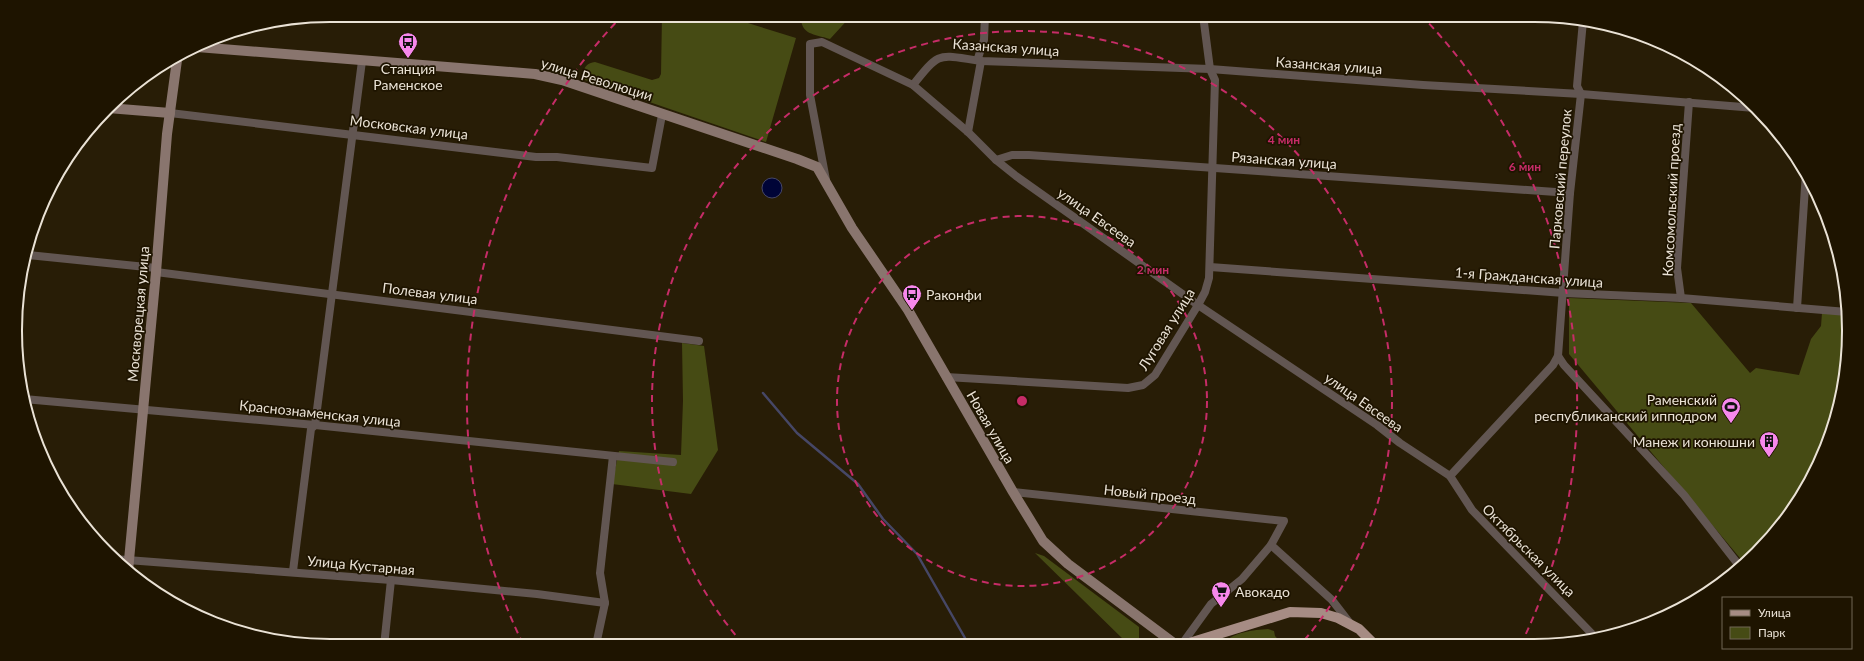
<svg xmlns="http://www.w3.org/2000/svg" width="1864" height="661" viewBox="0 0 1864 661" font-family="Lato,sans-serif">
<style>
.green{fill:#464b14}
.water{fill:#000437;stroke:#464766}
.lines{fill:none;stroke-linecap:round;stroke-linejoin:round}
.stream{stroke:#464766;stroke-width:2.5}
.street{stroke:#625652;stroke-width:8}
.secondary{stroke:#89756e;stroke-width:10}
.primary{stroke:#a68c84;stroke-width:10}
.ring{fill:none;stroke:#c62c67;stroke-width:2;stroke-dasharray:7 5}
.labels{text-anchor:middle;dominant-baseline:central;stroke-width:3.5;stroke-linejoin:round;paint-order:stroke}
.street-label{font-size:14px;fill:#eae2d5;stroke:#1e1400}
.poi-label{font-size:14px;fill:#eae2d5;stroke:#1e1400;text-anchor:start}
.rim{fill:none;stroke:#eae2d5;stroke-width:2}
.centre{fill:#c62c67;stroke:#1e1400;stroke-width:2}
.ring-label{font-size:12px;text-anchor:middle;font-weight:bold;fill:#c62c67;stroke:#1e1400;stroke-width:3.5;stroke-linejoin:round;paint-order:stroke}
</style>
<rect width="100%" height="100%" fill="#281d06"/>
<g class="green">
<path d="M 662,15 L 722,15 L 796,38 L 766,142 L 585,80 C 581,71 585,63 595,62 L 652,80 L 659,78 L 661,74 Z"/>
<path d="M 801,15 L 852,15 L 830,39 C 814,34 800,35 801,15 Z"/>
<polygon points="1569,298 1691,303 1750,373 1756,368 1799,375 1811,339 1821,326 1822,313 1847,315 1848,351 1838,412 1807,488 1745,564 1569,354"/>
<polygon points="682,343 704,346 718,450 691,494 612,484 619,451 681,455 683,401"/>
<polygon points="1035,553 1044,556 1139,627 1139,644 1123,644 1125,641"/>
<path d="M 1268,629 L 1274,631 L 1275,636 L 1282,644 L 1223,644 C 1232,632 1254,630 1268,629 Z"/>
</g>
<circle class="water" cx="772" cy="188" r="10"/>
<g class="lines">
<polyline class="stream" points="763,393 797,433 858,484 883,519 917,554 969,645"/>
<g class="street">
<polyline points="1583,21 1577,86 1581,94 1570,193 1558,356 1564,365 1684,495 1741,568"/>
<path d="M 913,85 C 941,50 938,55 981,61 L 1210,69 L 1423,85 L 1581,94 L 1755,108"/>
<polyline points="170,113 536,157 557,157 652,168 662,115"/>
<polyline points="968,132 981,61 978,58 984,40 985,15"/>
<polyline points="996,160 1012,155 1029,155 1570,193"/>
<polyline points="826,180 810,95 810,44 822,42 913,85 968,132 996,160 1016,176 1198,305 1377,425 1400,443 1450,476 1472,510 1595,637"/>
<polyline points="28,255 156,268"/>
<polyline points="1210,267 1564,293 1681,298 1847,312"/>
<polyline points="156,272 699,341"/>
<polyline points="1681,298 1677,268 1689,102"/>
<polyline points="1797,308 1806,172"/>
<polyline points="946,377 1128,388 1143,385 1155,375 1198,305 1205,292 1209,278 1215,80 1210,69 1203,15"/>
<polyline points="24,399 315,425 673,462"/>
<polyline points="1450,476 1553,365 1558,356"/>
<polyline points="1013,492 1284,521 1271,545 1242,579 1211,604 1182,644"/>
<polyline points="1271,545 1332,600 1349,622"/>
<polyline points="114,559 391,580 537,594 605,603"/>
<polyline points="293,571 311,429 315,425 362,61"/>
<polyline points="596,645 605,603 600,573 613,456"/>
<polyline points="384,646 391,580"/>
</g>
<g class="secondary">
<polyline points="197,47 535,74 562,80 797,159 817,167 852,228 908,310 1013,492 1043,541 1068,564 1175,644"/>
<polyline points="108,108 170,113"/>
<polyline points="128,571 156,272 167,134 177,60"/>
</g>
<polyline class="primary" points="1186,644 1290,612 1321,613 1338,618 1359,629 1374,644"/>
</g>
<g class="ring">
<circle cx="1022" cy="401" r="185"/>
<path d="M743 644A370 370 0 1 1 1301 644"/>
<path d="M523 644A555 555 0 0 1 623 15M1421 15A555 555 0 0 1 1523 640"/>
</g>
<defs>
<symbol id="bus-pin" viewBox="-11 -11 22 30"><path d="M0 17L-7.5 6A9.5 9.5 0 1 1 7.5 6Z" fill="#f788ec" stroke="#1e1400"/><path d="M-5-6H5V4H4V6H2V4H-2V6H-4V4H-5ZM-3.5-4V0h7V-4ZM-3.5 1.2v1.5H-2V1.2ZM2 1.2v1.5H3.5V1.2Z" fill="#111"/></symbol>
<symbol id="stadium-pin" viewBox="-11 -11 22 30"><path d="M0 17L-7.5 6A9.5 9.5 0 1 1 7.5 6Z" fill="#f788ec" stroke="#1e1400"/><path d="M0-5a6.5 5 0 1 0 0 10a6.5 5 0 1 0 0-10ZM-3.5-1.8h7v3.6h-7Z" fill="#111"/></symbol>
<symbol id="building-pin" viewBox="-11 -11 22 30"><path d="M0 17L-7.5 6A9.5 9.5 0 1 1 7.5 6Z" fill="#f788ec" stroke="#1e1400"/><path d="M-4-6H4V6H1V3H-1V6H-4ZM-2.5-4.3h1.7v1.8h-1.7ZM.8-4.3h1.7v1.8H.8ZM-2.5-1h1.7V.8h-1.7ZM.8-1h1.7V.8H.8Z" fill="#111"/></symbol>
<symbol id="supermarket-pin" viewBox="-11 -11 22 30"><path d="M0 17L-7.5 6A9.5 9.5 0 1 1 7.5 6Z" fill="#f788ec" stroke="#1e1400"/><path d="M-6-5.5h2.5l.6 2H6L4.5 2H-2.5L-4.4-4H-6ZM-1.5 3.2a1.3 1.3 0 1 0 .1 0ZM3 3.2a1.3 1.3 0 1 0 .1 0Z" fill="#111"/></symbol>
</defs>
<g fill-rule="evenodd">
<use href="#bus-pin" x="397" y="31" width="22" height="30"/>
<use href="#bus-pin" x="901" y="283" width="22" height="30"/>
<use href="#stadium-pin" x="1720" y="396" width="22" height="30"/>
<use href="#building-pin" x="1758" y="430" width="22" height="30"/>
<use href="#supermarket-pin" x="1210" y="580" width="22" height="30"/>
</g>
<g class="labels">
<g class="street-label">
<text transform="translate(1006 47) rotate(4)">Казанская улица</text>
<text transform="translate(1329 65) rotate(4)">Казанская улица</text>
<text transform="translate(597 79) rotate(17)">улица Революции</text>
<text transform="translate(409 127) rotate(7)">Московская улица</text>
<text transform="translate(1284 160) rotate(4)">Рязанская улица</text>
<text transform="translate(1560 179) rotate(-85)">Парковский переулок</text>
<text transform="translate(1671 200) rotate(-87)">Комсомольский проезд</text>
<text transform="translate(1097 217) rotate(35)">улица Евсеева</text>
<text transform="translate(1529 277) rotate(4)">1-я Гражданская улица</text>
<text transform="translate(430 293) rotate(7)">Полевая улица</text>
<text transform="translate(138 314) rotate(-85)">Москворецкая улица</text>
<text transform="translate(1166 329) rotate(-58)">Луговая улица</text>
<text transform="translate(1364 402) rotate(35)">улица Евсеева</text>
<text transform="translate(320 413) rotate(6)">Краснознаменская улица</text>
<text transform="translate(991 427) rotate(60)">Новая улица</text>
<text transform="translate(1150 494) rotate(6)">Новый проезд</text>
<text transform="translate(1529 550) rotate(45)">Октябрьская улица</text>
<text transform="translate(361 565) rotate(5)">Улица Кустарная</text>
</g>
<g class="poi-label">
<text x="408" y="68" text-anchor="middle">Станция<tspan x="408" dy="16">Раменское</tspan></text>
<text x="926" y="294">Раконфи</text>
<text x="1717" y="399" text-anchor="end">Раменский<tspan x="1717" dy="16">республиканский ипподром</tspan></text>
<text x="1755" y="441" text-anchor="end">Манеж и конюшни</text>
<text x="1235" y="591">Авокадо</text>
</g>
</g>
<path d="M0 0H1864V661H0ZM330 22H1534A308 308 0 0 1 1842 330V331A308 308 0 0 1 1534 639H330A308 308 0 0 1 22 331V330A308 308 0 0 1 330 22Z" fill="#1e1400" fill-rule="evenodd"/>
<path class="rim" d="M330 22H1534A308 308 0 0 1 1842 330V331A308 308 0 0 1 1534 639H330A308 308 0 0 1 22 331V330A308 308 0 0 1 330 22Z"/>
<circle cx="1022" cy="401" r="6" class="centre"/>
<g class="ring-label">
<text x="1284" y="144">4 мин</text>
<text x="1525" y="171">6 мин</text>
<text x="1153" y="274">2 мин</text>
</g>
<rect x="1722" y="597" width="130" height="52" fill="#1e1400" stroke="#706655"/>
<rect x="1730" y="610" width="20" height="6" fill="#a68c84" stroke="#706655"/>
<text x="1758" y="617" font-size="12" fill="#eae2d5">Улица</text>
<rect x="1730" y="627" width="20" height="12" fill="#464b14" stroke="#706655"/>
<text x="1758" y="637" font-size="12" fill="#eae2d5">Парк</text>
</svg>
